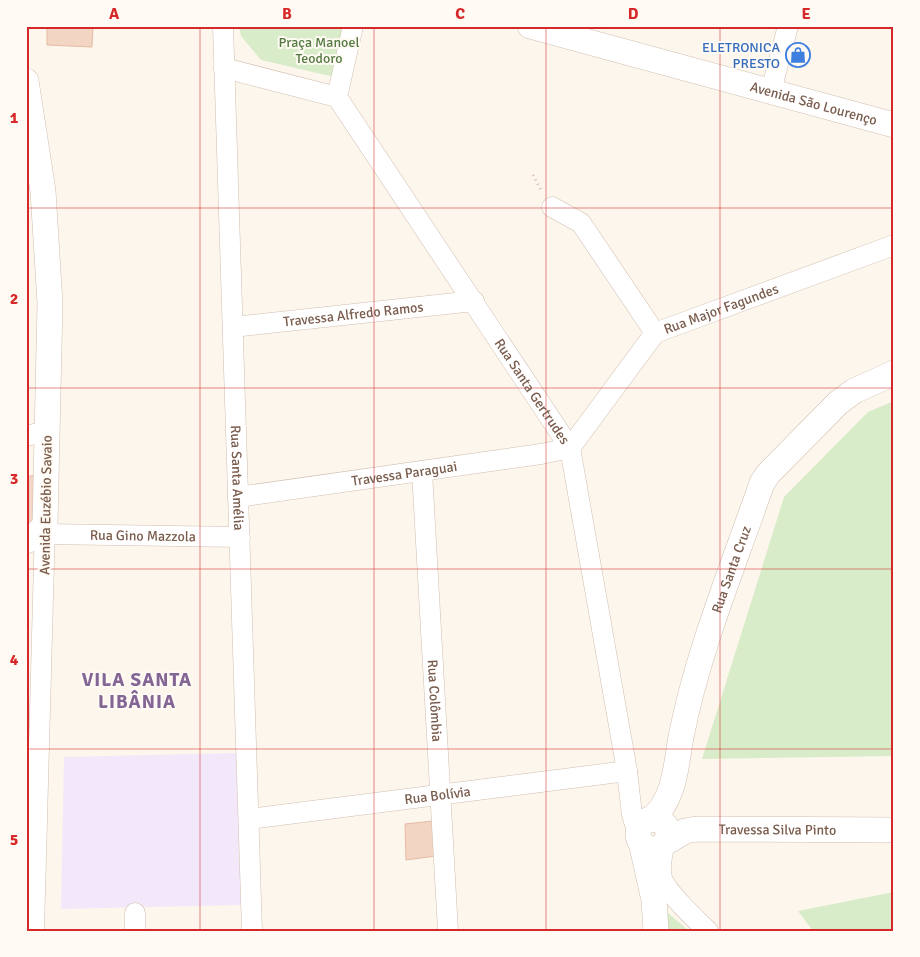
<svg xmlns="http://www.w3.org/2000/svg" width="920" height="957" viewBox="0 0 920 957" font-family="Signika,sans-serif">
<style>
.education{fill:#f3e8fa}
.green{fill:#d8ecc9}
.building{fill:#f3d5c3;stroke:#e6bba3}
.lines{fill:none;stroke-linecap:round;stroke-linejoin:round}
.minor-casing{stroke:#d1beb0;stroke-width:21}
.tertiary-casing{stroke:#d1beb0;stroke-width:26}
.path{stroke:#d9b8a5;stroke-width:3;stroke-dasharray:1 4;stroke-linecap:butt}
.minor{stroke:#fff;stroke-width:20}
.tertiary{stroke:#fff;stroke-width:25}
.grid{fill:none;stroke:#d62828;stroke-width:1;stroke-opacity:0.55}
.labels{text-anchor:middle;dominant-baseline:central;stroke-width:4;stroke-linejoin:round;paint-order:stroke}
.park-label{font-size:14px;fill:#537a41;stroke:#fffaf3}
.shop-label{font-size:14px;fill:#366cbe;stroke:#fffaf3;text-anchor:end}
.street-label{font-size:14px;fill:#7a5c4d;stroke:#fffaf3}
.district-label{font-size:19px;font-weight:bold;letter-spacing:1px;fill:#846695;stroke:#fffaf3}
.neatline{fill:none;stroke:#d62828;stroke-width:2}
.grid-label{font-size:16px;text-anchor:middle;font-weight:bold;fill:#d62828}
</style>
<rect width="100%" height="100%" fill="#fdf6ec"/>
<polygon class="education" points="236,753 241,905 61,909 64,757"/>
<g class="green">
<polygon points="239,26 350,26 339,78 261,60 241,36"/>
<polygon points="894,401 894,756 702,759 784,497 868,412"/>
<polygon points="894,892 894,931 813,931 798,911"/>
<polygon points="667,912 689,931 666,931"/>
</g>
<g class="building">
<polygon points="47,26 93,26 92,47 47,45"/>
<polygon points="35,475 35,523 26,528 26,477"/>
<polygon points="433,821 436,856 406,860 405,824"/>
</g>
<g class="lines">
<defs>
<g id="minor">
<path id="s1" d="M 223,26 L 252,931"/>
<path id="s2" d="M 353,26 L 337,97 L 570,448 L 627,771 L 632,815 L 639,837"/>
<polyline points="224,68 337,97"/>
<polyline points="771,91 788,26"/>
<polyline points="552,207 581,223 655,333"/>
<path id="s3" d="M 233,327 L 474,301"/>
<polyline points="26,436 47,431"/>
<path id="s4" d="M 422,471 L 448,931"/>
<path id="s5" d="M 238,497 L 541,454 L 570,448 L 655,333 L 894,245"/>
<path id="s6" d="M 45,534 L 240,537"/>
<path id="s7" d="M 249,819 L 627,771"/>
<path d="M 665,843 C 662,854 659,867 662,878 C 667,892 696,920 708,931"/>
<polyline points="135,913 135,931"/>
<polyline points="34,931 45,525"/>
</g>
<g id="tertiary">
<path id="s8" d="M 530,26 L 894,125"/>
<polyline points="26,81 43,191 50,303 45,525 34,537 26,541"/>
<circle cx="653" cy="834" r="15"/>
<path id="s9" d="M 650,820 C 675,801 676,765 681,737 C 698,650 733,567 762,483 L 768,474 L 838,403 L 854,391 L 894,373"/>
<polyline points="641,842 654,900 656,931"/>
<path id="s10" d="M 665,843 L 685,831 L 697,829 L 894,830"/>
</g>
</defs>
<use href="#minor" class="minor-casing"/>
<use href="#tertiary" class="tertiary-casing"/>
<polyline class="path" points="533,175 542,192"/>
<use href="#minor" class="minor"/>
<use href="#tertiary" class="tertiary"/>
</g>
<path class="grid" d="M 200,26 L 200,931M 374,26 L 374,931M 546,26 L 546,931M 720,26 L 720,931M 26,208 L 894,208M 26,388 L 894,388M 26,569 L 894,569M 26,749 L 894,749"/>
<defs>
<symbol id="shop-ring" viewBox="-11 -11 22 22"><circle r="9.5" fill="#fffaf3" stroke="#3f7fe0" stroke-width="1.5"/><path d="M-5-2.5h2.3a2.7 3.5 0 0 1 5.4 0H5L5.5 6h-11ZM-1.5-2.5h3a1.5 2.3 0 0 0-3 0Z" fill="#3f7fe0"/></symbol>
</defs>
<g fill-rule="evenodd">
<use href="#shop-ring" x="784" y="41" width="28" height="28"/>
</g>
<g class="labels">
<g class="park-label">
<text x="319" y="42">Praça Manoel<tspan x="319" dy="16">Teodoro</tspan></text>
</g>
<g class="shop-label">
<text x="780" y="47">ELETRONICA<tspan x="780" dy="16">PRESTO</tspan></text>
</g>
<g class="street-label">
<text stroke="none"><textPath href="#s8" startOffset="294">Avenida São Lourenço</textPath></text>
<text stroke="none"><textPath href="#s5" startOffset="549">Rua Major Fagundes</textPath></text>
<text stroke="none"><textPath href="#s3" startOffset="121">Travessa Alfredo Ramos</textPath></text>
<text stroke="none"><textPath href="#s2" startOffset="426">Rua Santa Gertrudes</textPath></text>
<text stroke="none"><textPath href="#s5" startOffset="168">Travessa Paraguai</textPath></text>
<text stroke="none"><textPath href="#s1" startOffset="452">Rua Santa Amélia</textPath></text>
<text transform="translate(46 505) rotate(-89)">Avenida Euzébio Savaio</text>
<text stroke="none"><textPath href="#s6" startOffset="98">Rua Gino Mazzola</textPath></text>
<text stroke="none"><textPath href="#s9" startOffset="266">Rua Santa Cruz</textPath></text>
<text stroke="none"><textPath href="#s4" startOffset="230">Rua Colômbia</textPath></text>
<text stroke="none"><textPath href="#s7" startOffset="190">Rua Bolívia</textPath></text>
<text stroke="none"><textPath href="#s10" startOffset="116">Travessa Silva Pinto</textPath></text>
</g>
<g class="district-label">
<text x="137" y="680">VILA SANTA<tspan x="137" dy="22">LIBÂNIA</tspan></text>
</g>
</g>
<rect width="920" height="957" fill="none" stroke="#fffaf3" stroke-width="55"/>
<rect x="28" y="28" width="864" height="902" class="neatline"/>
<g class="grid-label">
<text x="114" y="19">A</text>
<text x="287" y="19">B</text>
<text x="460" y="19">C</text>
<text x="633" y="19">D</text>
<text x="806" y="19">E</text>
<text x="14" y="123">1</text>
<text x="14" y="304">2</text>
<text x="14" y="484">3</text>
<text x="14" y="665">4</text>
<text x="14" y="845">5</text>
</g>
</svg>
